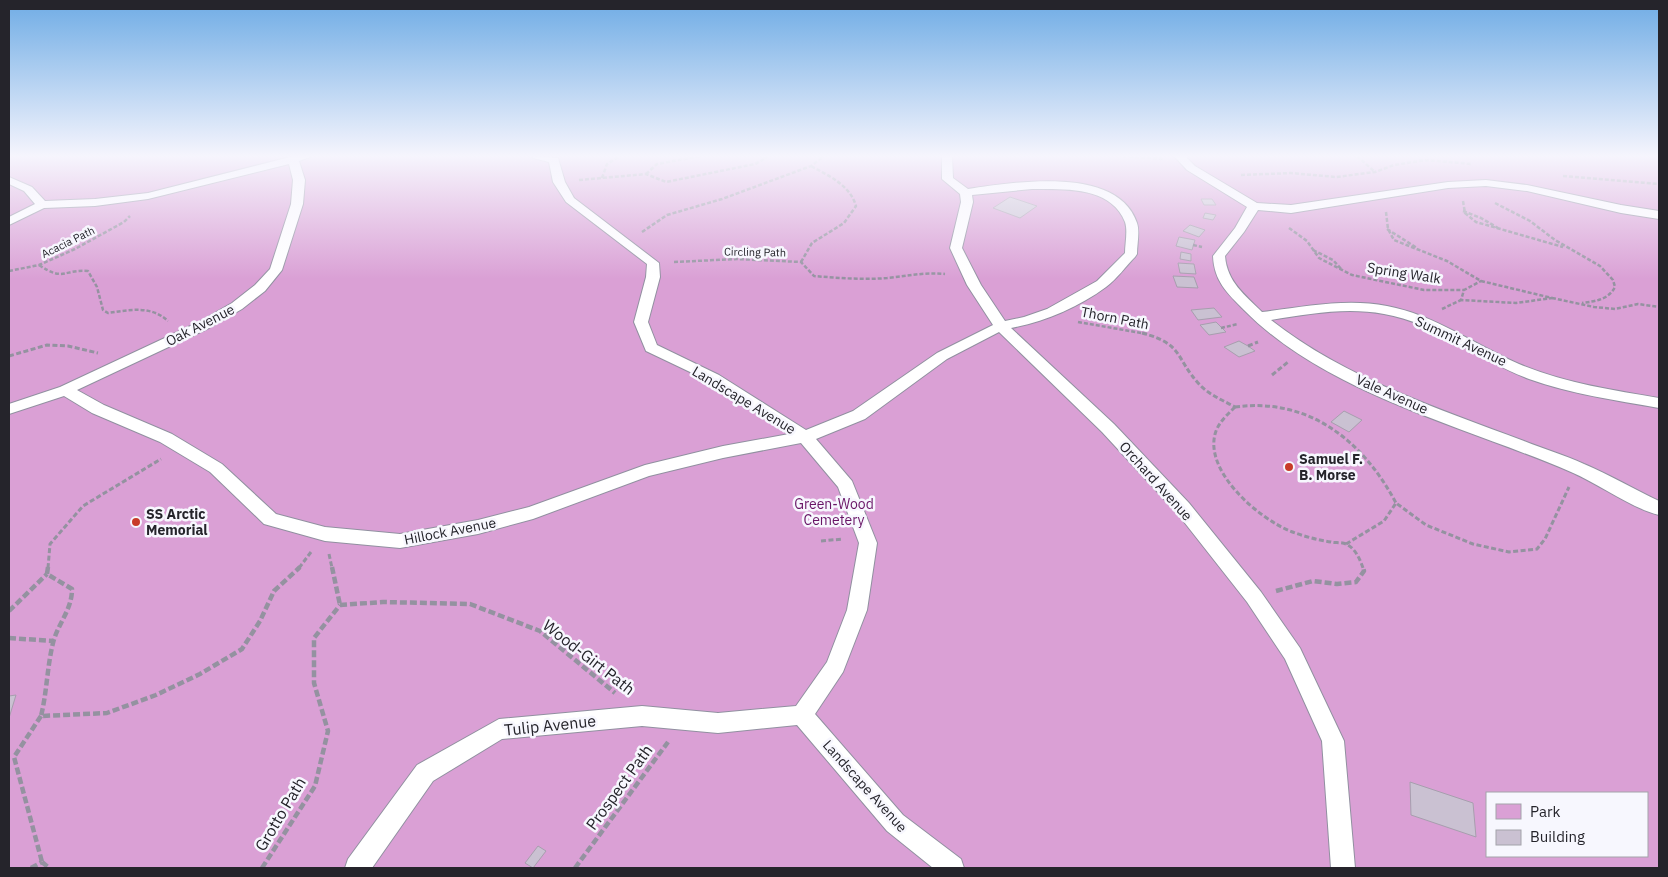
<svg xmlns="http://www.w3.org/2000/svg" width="1668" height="877" viewBox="0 0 1668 877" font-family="'IBM Plex Sans',sans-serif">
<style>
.green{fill:#daa0d5;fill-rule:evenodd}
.building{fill:#cac1d2;stroke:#a79eae}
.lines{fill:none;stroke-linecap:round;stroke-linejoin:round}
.service-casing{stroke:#9190a0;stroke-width:2}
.path-far2{stroke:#9492a0;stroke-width:2.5;stroke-dasharray:4 2;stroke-linecap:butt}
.path-far1{stroke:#9492a0;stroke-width:3;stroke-dasharray:5 2.5;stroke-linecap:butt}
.path{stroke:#9492a0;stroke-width:4.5;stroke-dasharray:7 3;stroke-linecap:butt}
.service{fill:#fff;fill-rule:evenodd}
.poi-dot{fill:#c83b29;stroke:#f7f7fe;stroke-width:2}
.labels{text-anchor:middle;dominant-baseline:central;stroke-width:5;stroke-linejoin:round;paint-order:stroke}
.far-street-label{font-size:11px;fill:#25242b;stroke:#f7f7fe}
.street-label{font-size:14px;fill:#25242b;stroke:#f7f7fe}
.poi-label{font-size:14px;font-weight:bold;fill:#25242b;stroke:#f7f7fe;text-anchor:start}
.park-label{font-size:14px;fill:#691566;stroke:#f7f7fe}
.near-street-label{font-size:16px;fill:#25242b;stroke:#f7f7fe}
</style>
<rect width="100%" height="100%" fill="#eae8fb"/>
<path class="green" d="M 9,156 L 1659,156 L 1659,868 L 9,868 ZM 1487,793 L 1647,793 L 1647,856 L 1487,856 Z"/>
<g class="building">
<polygon points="1010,197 1037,206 1020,218 993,208"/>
<polygon points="1201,199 1212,199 1216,205 1204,205"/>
<polygon points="1205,213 1216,215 1213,220 1203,218"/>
<polygon points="1190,225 1205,230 1199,237 1183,231"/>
<polygon points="1179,237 1195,240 1192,250 1176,246"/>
<polygon points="1181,252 1191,254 1191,261 1180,259"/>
<polygon points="1178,263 1194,264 1196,274 1180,273"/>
<polygon points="1173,276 1194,277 1198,288 1177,287"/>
<polygon points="1214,308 1222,317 1198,320 1191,310"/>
<polygon points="1216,322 1226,332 1209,335 1200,325"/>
<polygon points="1239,341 1248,346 1255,351 1239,357 1224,347"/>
<polygon points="1344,411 1362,420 1349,432 1331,422"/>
<polygon points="16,695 9,718 9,696"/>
<polygon points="1410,782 1473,803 1476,837 1411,815"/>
<polygon points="538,846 546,851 533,868 525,863"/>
</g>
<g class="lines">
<defs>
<g id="service">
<path d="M 294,156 L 312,156 L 299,161 L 305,180 L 303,204 L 282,270 L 265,291 L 242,309 L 209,328 L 77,390 L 104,405 L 172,434 L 222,464 L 276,514 L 325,527 L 400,534 L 478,520 L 529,507 L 645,465 L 723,446 L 789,434 L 709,381 L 646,351 L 634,322 L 646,277 L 647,264 L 566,202 L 553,182 L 549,162 L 533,158 L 532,156 L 558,158 L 565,182 L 574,198 L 659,263 L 660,277 L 648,322 L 657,345 L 719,375 L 806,430 L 853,411 L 937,353 L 993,325 L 967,285 L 950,248 L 961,202 L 960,194 L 942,179 L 942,156 L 952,156 L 953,178 L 968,189 C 1014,182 1118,165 1137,223 C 1140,232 1137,244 1137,254 L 1135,257 C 1126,266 1117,279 1106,287 C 1079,307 1044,322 1011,328 L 1114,424 L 1189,503 L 1261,592 L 1300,648 L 1344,741 L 1355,868 L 1331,868 L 1322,741 L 1285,659 L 1247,602 L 1177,513 L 1102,432 L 999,332 L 947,359 L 865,419 L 816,439 L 852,481 L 877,543 L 867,610 L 843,672 L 815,714 L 903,815 L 961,859 L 964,868 L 933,868 L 887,831 L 797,725 L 718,733 L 642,726 L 502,739 L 433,781 L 372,868 L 345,868 L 348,859 L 417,765 L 499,719 L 642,706 L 718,713 L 796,706 L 827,662 L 847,610 L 859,543 L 838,487 L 801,443 L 723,458 L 649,476 L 533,519 L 478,534 L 400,548 L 325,541 L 264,524 L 210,472 L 160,442 L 92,413 L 64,396 L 9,414 L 9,404 L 60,387 L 199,322 L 232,303 L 255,285 L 270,269 L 291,204 L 293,180 L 289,164 L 148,199 L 95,206 L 44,208 L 9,225 L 9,217 L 35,204 L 24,191 L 9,184 L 9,177 L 32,187 L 45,201 L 95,199 L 148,193 ZM 1032,189 C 1064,189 1111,186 1125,222 C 1128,231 1125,244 1125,253 L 1097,281 L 1047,309 L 1024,317 L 1005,321 L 981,285 L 962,248 L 973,202 L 972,195 Z"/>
<path d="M 1174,156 L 1185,156 L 1195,166 L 1257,203 L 1291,205 L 1448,182 L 1486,180 L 1527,185 L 1621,205 L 1659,211 L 1659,219 L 1621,213 L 1527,191 L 1486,186 L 1448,188 L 1291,213 L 1258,210 L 1244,232 L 1225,256 C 1227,282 1245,295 1262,312 C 1304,307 1345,298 1387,306 C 1435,315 1475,345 1519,364 C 1564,383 1612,390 1659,398 L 1659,408 C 1615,400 1571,394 1529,379 C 1480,361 1437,323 1384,314 C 1346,307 1309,314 1271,320 C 1345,378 1436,408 1524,441 C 1544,449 1565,455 1584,464 C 1610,475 1634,489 1659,501 L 1659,515 C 1631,508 1599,484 1571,472 C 1464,426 1327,394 1244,310 C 1227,293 1214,281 1213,256 L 1235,228 L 1247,207 L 1187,170 Z"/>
</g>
</defs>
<use href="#service" class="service-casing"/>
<g class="path-far2">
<polyline points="1123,156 1163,159"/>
<polyline points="1357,156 1375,172"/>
<polyline points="646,174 657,164 701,156"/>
<polyline points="1241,175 1291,173 1336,177 1375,172 1394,165 1426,160 1472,164"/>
<polyline points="1563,176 1659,184"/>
<polyline points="602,178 607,164 620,156"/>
<polyline points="579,180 646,174 666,182 755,164 766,158 764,156"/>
<polyline points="1463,201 1465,213 1476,222 1563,247"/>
<path d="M 1495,203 L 1530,221 L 1555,240 L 1600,266 L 1613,280 L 1615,287 C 1608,300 1596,301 1582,303"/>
<polyline points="1463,211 1481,218 1498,228"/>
<polyline points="1386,212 1388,229 1394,240 1447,261 1481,281"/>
<polyline points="1289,228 1307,241 1319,258 1352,275 1424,290 1464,290"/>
<polyline points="1387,229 1417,248"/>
<polyline points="642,232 667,215 722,199 811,166 824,156"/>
<polyline points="1193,245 1202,247"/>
<polyline points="1313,250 1333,260 1342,270"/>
<path d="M 674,262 L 737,259 L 801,262 L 814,276 C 838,278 863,280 887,278 C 907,276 925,272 945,274"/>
<path d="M 801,262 L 812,243 L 844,223 L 856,206 C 850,185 829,176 811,166"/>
<path d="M 39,265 C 64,282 64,269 88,271 L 97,287 L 103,310 L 108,313 C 129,310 151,305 168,321"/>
<polyline points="9,271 39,265 75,249 124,222 130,216"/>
<polygon points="1481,281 1552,298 1516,303 1461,300 1464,290"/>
<polyline points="1552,298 1594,307 1615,309 1638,304 1659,307"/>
<polyline points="1442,309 1461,300"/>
<polyline points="1078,322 1147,334"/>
<polyline points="1221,328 1238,324"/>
</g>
<g class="path-far1">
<path d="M 1142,333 C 1184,344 1175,358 1199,384 C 1208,394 1222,400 1235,407"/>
<polyline points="1248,346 1258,342"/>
<polyline points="9,356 47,345 68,346 98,353"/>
<polyline points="1272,375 1288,362"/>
<path d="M 1235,407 C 1228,414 1220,421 1216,431 C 1202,470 1258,518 1290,531 C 1303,536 1317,540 1331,542 C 1335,543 1341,542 1346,544 C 1355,548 1360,559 1363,568"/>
<path d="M 1235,407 C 1309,397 1363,441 1396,503"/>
<polyline points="821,541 843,539"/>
<polyline points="1346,544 1384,521 1396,503 1426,525 1473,544 1509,552 1537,549 1545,539 1569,487"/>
<polyline points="329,554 332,568"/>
<polyline points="48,568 50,544 83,506 161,459"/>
<polyline points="299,568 311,552"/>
</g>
<g class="path">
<path d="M 48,567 L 47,574 L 72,589 C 72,610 58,623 53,643 C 47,667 47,692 41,716 L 107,713 L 156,695 L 200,674 L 242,649 L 260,621 L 274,591 L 300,567"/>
<polyline points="332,567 340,605"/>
<polyline points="1276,591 1313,581 1337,584 1356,582 1364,571 1363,567"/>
<polyline points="340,605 383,602 470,604 540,631 615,693"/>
<polyline points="9,611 47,574"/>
<polyline points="9,638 54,641"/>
<polyline points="41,716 14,757 42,862"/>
<polyline points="42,862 49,868"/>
<polyline points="31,868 42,862"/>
<polyline points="262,868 315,786 328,731 314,683 314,638 340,605"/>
<polyline points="575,868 668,742"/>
</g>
<use href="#service" class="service"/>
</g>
<linearGradient id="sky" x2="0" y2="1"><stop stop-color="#6face5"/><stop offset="0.56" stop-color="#f6f5fd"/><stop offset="1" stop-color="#f6f5fd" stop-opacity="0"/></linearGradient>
<rect width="1668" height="279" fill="url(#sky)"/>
<g class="poi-dot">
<circle cx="1289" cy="467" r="5"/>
<circle cx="136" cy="522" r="5"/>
</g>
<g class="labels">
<g class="far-street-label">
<text transform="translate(68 242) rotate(-26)">Acacia Path</text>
<text transform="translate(755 252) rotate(1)">Circling Path</text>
</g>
<g class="street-label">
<text transform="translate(1404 273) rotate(9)">Spring Walk</text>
<text transform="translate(1115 318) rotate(11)">Thorn Path</text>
<text transform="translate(200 325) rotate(-27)">Oak Avenue</text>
<text transform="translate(1461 341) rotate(25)">Summit Avenue</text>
<text transform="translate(1392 394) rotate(24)">Vale Avenue</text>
<text transform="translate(744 400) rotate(31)">Landscape Avenue</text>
<text transform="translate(1156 481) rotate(48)">Orchard Avenue</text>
<text transform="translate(450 531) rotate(-11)">Hillock Avenue</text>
<text transform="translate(865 786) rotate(48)">Landscape Avenue</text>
</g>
<g class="poi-label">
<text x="1299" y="459">Samuel F.<tspan x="1299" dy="16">B. Morse</tspan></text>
<text x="146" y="514">SS Arctic<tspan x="146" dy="16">Memorial</tspan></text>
</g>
<g class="park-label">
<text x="834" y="504">Green-Wood<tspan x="834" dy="16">Cemetery</tspan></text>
</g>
<g class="near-street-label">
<text transform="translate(589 657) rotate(38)">Wood-Girt Path</text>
<text transform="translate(550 725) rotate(-6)">Tulip Avenue</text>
<text transform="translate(619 787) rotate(-54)">Prospect Path</text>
<text transform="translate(280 814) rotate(-59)">Grotto Path</text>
</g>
</g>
<rect width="1668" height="877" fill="none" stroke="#25242b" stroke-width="20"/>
<rect x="1486" y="792" width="162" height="65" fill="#f7f7fe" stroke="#a3a3aa"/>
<rect x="1496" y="804" width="25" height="15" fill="#daa0d5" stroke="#a3a3aa"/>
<text x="1530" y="817" font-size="15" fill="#25242b">Park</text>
<rect x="1496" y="830" width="25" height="15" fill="#cac1d2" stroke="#a3a3aa"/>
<text x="1530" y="842" font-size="15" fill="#25242b">Building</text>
</svg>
